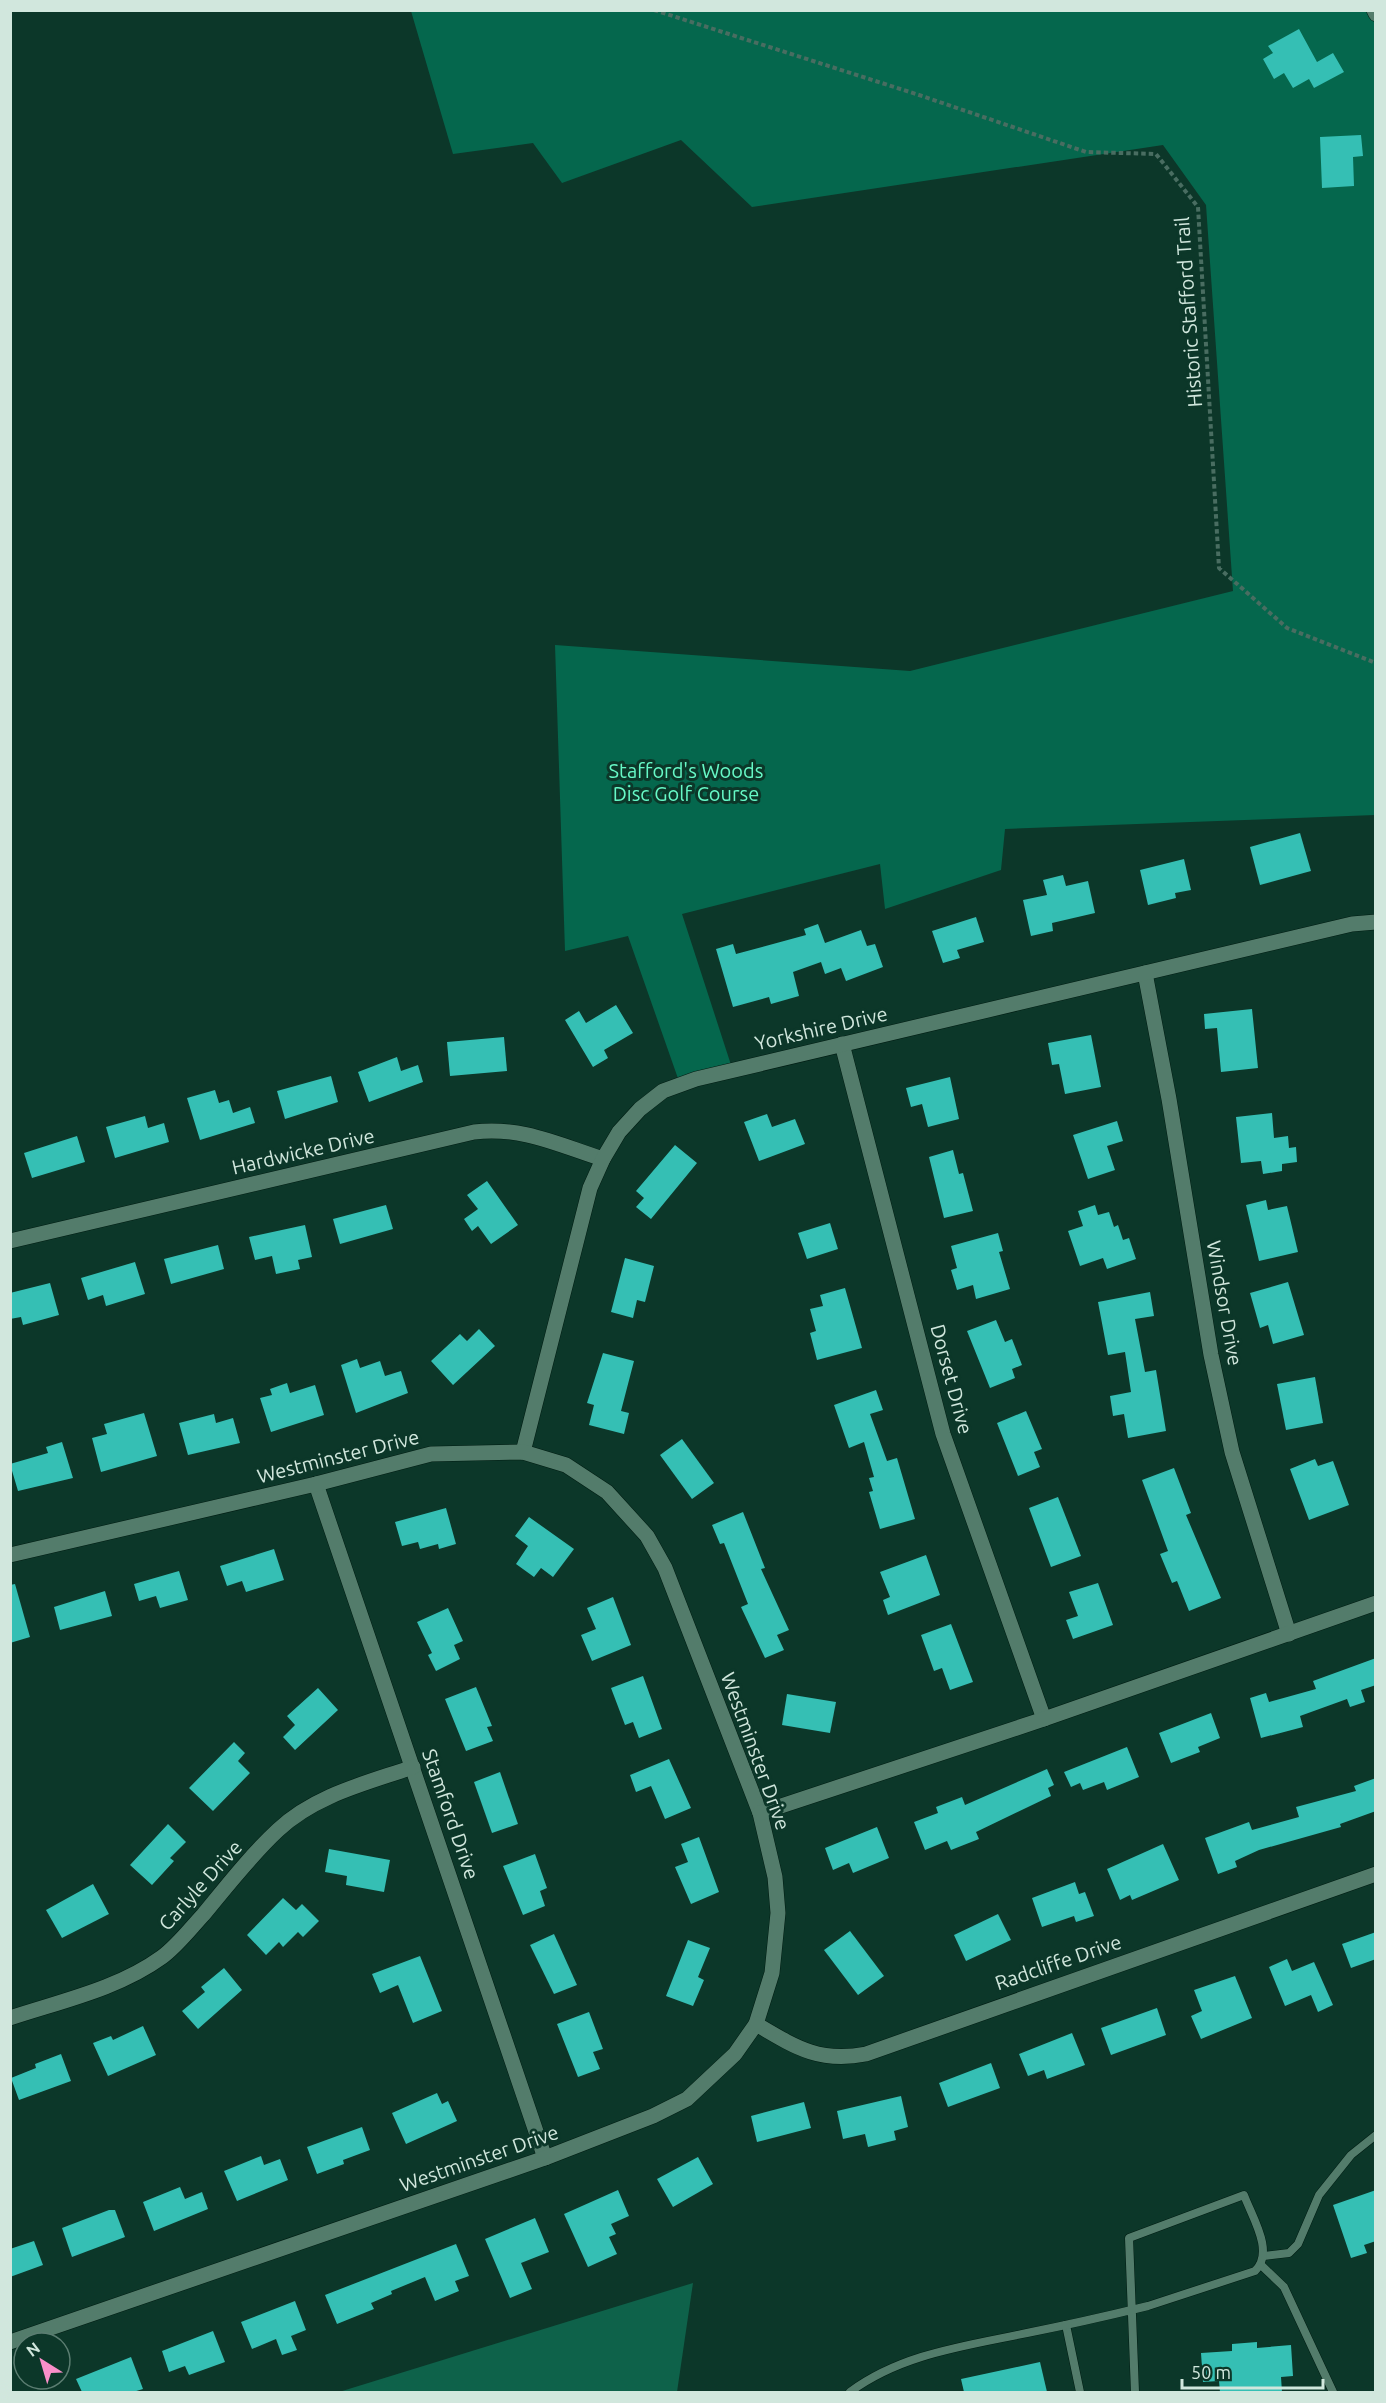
<svg xmlns="http://www.w3.org/2000/svg" width="1386" height="2403" viewBox="0 0 1386 2403" font-family="Ubuntu,sans-serif">
<style>
.green{fill:#0e624a}
.forest{fill:#05674d}
.building{fill:#35bfb4}
.lines{fill:none;stroke-linecap:round;stroke-linejoin:round}
.lane-casing{stroke:#001d13;stroke-width:9}
.street-casing{stroke:#001d13;stroke-width:16}
.path{stroke:#496d61;stroke-width:4;stroke-dasharray:4.5 3;stroke-linecap:butt}
.lane{stroke:#537c6b;stroke-width:8}
.street{stroke:#537c6b;stroke-width:15}
.labels{text-anchor:middle;dominant-baseline:central;stroke-width:6;stroke-linejoin:round;paint-order:stroke}
.street-label{font-size:20px;fill:#d1e7dd;stroke:#0c3729}
.park-label{font-size:20px;fill:#66f8c6;stroke:#0c3729}
</style>
<rect width="100%" height="100%" fill="#0c3729"/>
<polygon class="green" points="693,2283 677,2392 339,2392"/>
<polygon class="forest" points="411,11 1375,11 1375,815 1005,829 1001,870 885,909 880,864 682,914 733,1071 681,1087 628,936 565,951 555,645 910,671 1233,591 1206,205 1163,145 752,207 681,140 562,183 533,143 453,154"/>
<g class="building">
<polygon points="1299,29 1317,62 1333,53 1344,72 1314,88 1309,79 1293,88 1284,73 1274,79 1263,59 1273,53 1268,46"/>
<polygon points="1361,135 1363,156 1353,157 1354,186 1322,188 1320,137"/>
<polygon points="1300,833 1311,871 1260,885 1250,847"/>
<polygon points="1184,859 1191,890 1175,893 1176,898 1148,905 1140,870"/>
<polygon points="1063,875 1066,886 1088,881 1095,913 1052,923 1053,931 1031,936 1023,900 1047,895 1043,880"/>
<polygon points="976,917 984,942 957,950 960,958 943,963 932,931"/>
<polygon points="818,924 825,943 861,930 867,946 875,944 883,967 846,981 841,968 825,974 821,962 793,972 799,996 771,1004 769,997 733,1007 716,949 733,944 736,954 806,935 804,929"/>
<polygon points="616,1005 633,1033 604,1050 608,1058 593,1067 565,1020 579,1011 586,1023"/>
<polygon points="1252,1009 1258,1068 1221,1072 1217,1028 1205,1029 1204,1014"/>
<polygon points="1091,1035 1101,1087 1065,1094 1059,1064 1052,1065 1048,1043"/>
<polygon points="504,1037 507,1071 450,1076 447,1042"/>
<polygon points="397,1057 401,1071 418,1065 423,1082 369,1102 358,1072"/>
<polygon points="331,1076 338,1102 285,1119 277,1091"/>
<polygon points="950,1077 959,1119 928,1127 922,1104 911,1107 906,1088"/>
<polygon points="215,1090 219,1103 229,1100 233,1113 250,1107 255,1123 200,1140 187,1098"/>
<polygon points="1272,1113 1274,1138 1288,1136 1289,1148 1296,1147 1297,1162 1282,1164 1282,1171 1263,1174 1261,1161 1241,1163 1236,1117"/>
<polygon points="767,1114 772,1127 795,1119 805,1144 759,1161 744,1122"/>
<polygon points="145,1116 148,1128 164,1123 169,1142 115,1158 106,1127"/>
<polygon points="1117,1121 1123,1141 1107,1146 1115,1170 1088,1179 1073,1135"/>
<polygon points="77,1136 85,1162 32,1178 24,1153"/>
<polygon points="675,1145 697,1163 651,1219 636,1207 644,1198 636,1191"/>
<polygon points="953,1150 959,1174 963,1173 973,1211 944,1218 929,1157"/>
<polygon points="487,1181 518,1225 491,1244 478,1226 472,1231 464,1219 478,1209 467,1195"/>
<polygon points="1266,1200 1268,1210 1287,1206 1298,1252 1259,1261 1246,1205"/>
<polygon points="386,1205 393,1229 340,1244 333,1219"/>
<polygon points="1095,1205 1098,1215 1109,1212 1114,1227 1118,1225 1123,1240 1129,1238 1136,1259 1107,1269 1103,1258 1080,1266 1068,1231 1083,1226 1078,1211"/>
<polygon points="830,1223 838,1249 807,1259 798,1233"/>
<polygon points="305,1225 312,1257 298,1260 300,1269 276,1274 272,1256 255,1260 249,1237"/>
<polygon points="998,1233 1003,1251 999,1252 1010,1289 976,1299 973,1285 957,1290 951,1270 957,1268 951,1246"/>
<polygon points="218,1245 224,1269 171,1284 164,1259"/>
<polygon points="625,1258 654,1266 645,1302 637,1300 633,1318 611,1312"/>
<polygon points="135,1262 145,1294 106,1306 103,1295 88,1300 81,1278"/>
<polygon points="1288,1282 1304,1335 1273,1344 1268,1325 1260,1328 1250,1293"/>
<polygon points="50,1283 59,1315 23,1325 21,1317 10,1319 10,1293"/>
<polygon points="845,1288 862,1348 817,1360 810,1333 816,1331 810,1309 823,1306 820,1295"/>
<polygon points="1150,1292 1154,1316 1135,1319 1145,1372 1156,1370 1166,1431 1128,1438 1124,1414 1113,1416 1110,1396 1131,1392 1125,1352 1108,1355 1098,1302"/>
<polygon points="996,1320 1005,1342 1012,1339 1022,1365 1012,1369 1015,1378 990,1388 967,1331"/>
<polygon points="479,1329 495,1346 453,1385 431,1361 460,1334 467,1341"/>
<polygon points="603,1353 634,1361 621,1411 629,1413 624,1434 589,1425 594,1405 587,1403"/>
<polygon points="357,1359 360,1368 380,1361 385,1376 401,1371 408,1393 356,1413 341,1365"/>
<polygon points="1315,1377 1323,1423 1286,1430 1277,1384"/>
<polygon points="287,1383 290,1393 315,1385 324,1415 271,1432 260,1398 272,1395 270,1389"/>
<polygon points="876,1390 883,1410 870,1414 887,1461 897,1458 915,1519 880,1529 869,1492 873,1491 869,1478 874,1477 864,1442 849,1448 834,1405"/>
<polygon points="1026,1411 1042,1449 1034,1452 1040,1467 1018,1476 997,1423"/>
<polygon points="144,1413 157,1456 101,1472 92,1438 107,1434 104,1424"/>
<polygon points="214,1414 216,1423 233,1418 240,1443 188,1455 179,1423"/>
<polygon points="682,1439 714,1483 692,1499 660,1455"/>
<polygon points="62,1442 73,1478 18,1491 10,1464 48,1453 46,1447"/>
<polygon points="1315,1459 1318,1466 1333,1461 1349,1505 1309,1520 1290,1469"/>
<polygon points="1174,1468 1191,1513 1186,1515 1221,1598 1189,1611 1177,1581 1172,1583 1160,1554 1168,1551 1142,1480"/>
<polygon points="1058,1497 1081,1556 1051,1567 1029,1508"/>
<polygon points="446,1508 456,1544 439,1549 438,1544 420,1549 418,1542 402,1546 395,1522"/>
<polygon points="743,1512 765,1568 761,1569 789,1630 777,1635 784,1650 765,1658 741,1607 748,1604 724,1543 720,1544 712,1525"/>
<polygon points="529,1517 574,1549 553,1577 541,1568 534,1577 516,1564 528,1546 515,1536"/>
<polygon points="274,1549 284,1580 246,1592 242,1581 227,1586 220,1566"/>
<polygon points="926,1555 940,1595 888,1615 883,1600 890,1597 880,1572"/>
<polygon points="179,1571 188,1600 160,1608 156,1596 139,1601 134,1584"/>
<polygon points="1098,1583 1113,1625 1073,1639 1066,1620 1078,1616 1069,1592"/>
<polygon points="15,1584 30,1637 10,1643 10,1585"/>
<polygon points="105,1591 112,1616 60,1630 54,1607"/>
<polygon points="613,1597 631,1645 592,1661 581,1635 596,1629 587,1608"/>
<polygon points="448,1608 463,1641 454,1645 460,1659 436,1671 428,1655 432,1653 417,1622"/>
<polygon points="951,1624 973,1682 950,1690 942,1668 934,1671 921,1635"/>
<polygon points="1376,1658 1376,1685 1361,1690 1365,1702 1350,1707 1347,1699 1300,1716 1303,1727 1261,1738 1250,1698 1266,1693 1269,1702 1316,1689 1313,1681"/>
<polygon points="643,1676 662,1729 639,1738 633,1722 625,1725 611,1688"/>
<polygon points="476,1687 492,1726 487,1727 493,1741 466,1751 445,1699"/>
<polygon points="318,1688 338,1710 295,1750 283,1737 295,1725 287,1716"/>
<polygon points="787,1694 836,1702 830,1733 782,1725"/>
<polygon points="1211,1713 1220,1738 1198,1747 1200,1752 1171,1763 1159,1733"/>
<polygon points="234,1742 245,1753 238,1761 250,1773 213,1811 189,1788"/>
<polygon points="1127,1747 1139,1777 1107,1790 1104,1782 1083,1790 1080,1783 1071,1787 1064,1772"/>
<polygon points="669,1759 691,1808 665,1819 651,1786 636,1792 630,1775"/>
<polygon points="1047,1769 1054,1785 1048,1788 1051,1796 976,1832 979,1839 951,1850 947,1841 925,1850 914,1822 938,1813 936,1807 962,1797 965,1805"/>
<polygon points="500,1772 518,1824 492,1833 474,1782"/>
<polygon points="1376,1778 1376,1811 1340,1824 1341,1827 1259,1850 1235,1861 1237,1867 1218,1874 1205,1838 1249,1822 1252,1830 1299,1817 1296,1807 1356,1791 1354,1786"/>
<polygon points="168,1824 186,1842 170,1858 174,1861 152,1885 130,1865"/>
<polygon points="877,1827 889,1858 853,1873 849,1863 833,1870 825,1848"/>
<polygon points="699,1837 719,1892 691,1904 675,1867 688,1862 681,1844"/>
<polygon points="1163,1844 1179,1880 1132,1900 1130,1895 1120,1900 1107,1869"/>
<polygon points="329,1849 390,1860 384,1892 346,1885 347,1876 325,1872"/>
<polygon points="535,1854 547,1888 540,1891 545,1906 523,1915 503,1866"/>
<polygon points="1075,1882 1079,1894 1085,1892 1094,1916 1076,1922 1074,1916 1042,1927 1032,1898"/>
<polygon points="93,1884 109,1914 62,1938 46,1910"/>
<polygon points="283,1898 296,1910 302,1904 319,1921 303,1937 298,1932 283,1947 279,1942 266,1955 247,1935"/>
<polygon points="998,1914 1011,1940 966,1961 954,1935"/>
<polygon points="850,1931 884,1976 858,1995 824,1950"/>
<polygon points="1376,1932 1376,1959 1351,1968 1342,1944"/>
<polygon points="554,1934 577,1985 554,1994 530,1945"/>
<polygon points="688,1940 710,1948 698,1977 704,1980 693,2006 666,1996"/>
<polygon points="420,1956 442,2011 413,2023 398,1985 380,1993 372,1974"/>
<polygon points="1287,1959 1292,1971 1314,1962 1333,2005 1318,2012 1311,1995 1285,2006 1269,1967"/>
<polygon points="224,1968 242,1990 198,2029 182,2011 205,1992 201,1987"/>
<polygon points="1235,1976 1252,2018 1201,2039 1191,2016 1202,2011 1194,1990"/>
<polygon points="1157,2008 1166,2035 1111,2055 1101,2028"/>
<polygon points="589,2012 603,2049 593,2052 600,2069 578,2077 557,2024"/>
<polygon points="143,2026 156,2055 108,2076 93,2043 111,2036 113,2040"/>
<polygon points="1072,2033 1085,2065 1047,2079 1044,2070 1028,2076 1019,2054"/>
<polygon points="61,2054 71,2081 19,2100 11,2078 36,2068 35,2064"/>
<polygon points="991,2063 1000,2088 948,2107 939,2083"/>
<polygon points="437,2093 442,2104 448,2101 457,2121 406,2144 392,2113"/>
<polygon points="901,2096 908,2127 894,2131 896,2140 868,2147 865,2134 843,2139 837,2111"/>
<polygon points="804,2102 811,2128 757,2142 751,2116"/>
<polygon points="362,2127 370,2150 343,2160 344,2164 317,2174 307,2147"/>
<polygon points="261,2156 264,2165 280,2159 288,2180 237,2201 224,2171"/>
<polygon points="698,2157 713,2184 673,2207 657,2179"/>
<polygon points="180,2187 185,2199 202,2192 208,2209 154,2231 143,2202"/>
<polygon points="618,2190 629,2216 611,2224 616,2234 609,2237 617,2254 588,2267 564,2214"/>
<polygon points="1376,2190 1376,2241 1364,2245 1367,2253 1351,2258 1333,2205"/>
<polygon points="109,2210 115,2210 125,2237 72,2257 62,2228"/>
<polygon points="535,2218 549,2252 521,2263 532,2289 510,2298 485,2239"/>
<polygon points="34,2241 43,2265 10,2277 10,2249"/>
<polygon points="456,2244 469,2276 455,2281 459,2291 435,2301 425,2277 391,2291 392,2294 371,2303 374,2309 337,2324 325,2295"/>
<polygon points="295,2301 306,2330 291,2336 297,2350 282,2355 276,2339 252,2349 241,2322"/>
<polygon points="213,2331 225,2362 189,2375 185,2366 169,2372 162,2351"/>
<polygon points="1257,2342 1257,2348 1291,2345 1293,2376 1281,2377 1282,2392 1220,2392 1219,2381 1203,2382 1201,2353 1232,2351 1232,2344"/>
<polygon points="131,2357 143,2389 133,2392 82,2392 76,2379"/>
<polygon points="1040,2362 1047,2392 964,2392 961,2379"/>
</g>
<g class="lines">
<defs>
<g id="lane">
<polyline points="1264,2256 1289,2253 1298,2244 1319,2195 1351,2155 1376,2135"/>
<polyline points="1261,2265 1284,2287 1333,2392"/>
<polyline points="1066,2325 1080,2392"/>
<path d="M 850,2392 C 901,2354 965,2346 1027,2333 C 1067,2325 1107,2316 1148,2306 L 1255,2271 C 1275,2252 1252,2217 1244,2195 L 1129,2238 L 1135,2392"/>
</g>
<g id="street">
<polyline points="1374,10 1376,14"/>
<polyline points="1145,973 1169,1099 1211,1355 1232,1452 1289,1634"/>
<polyline points="842,1044 943,1434 1044,1719"/>
<path d="M 10,1241 L 474,1132 C 521,1126 559,1145 603,1159"/>
<polyline points="523,1452 590,1188 603,1159 619,1132 640,1109 663,1091 696,1079 1352,924 1376,922"/>
<polyline points="316,1484 545,2158"/>
<polyline points="10,1555 316,1484 431,1454 523,1452 566,1465 607,1492 647,1536 665,1568 760,1813 775,1877 778,1913 772,1973 756,2024 735,2054 687,2099 653,2116 545,2158 10,2342"/>
<polyline points="760,1813 1044,1719 1376,1603"/>
<path d="M 10,2018 C 61,2001 118,1989 162,1957 C 177,1946 190,1929 203,1915 C 227,1886 251,1855 278,1830 C 315,1795 367,1783 413,1767"/>
<path d="M 756,2024 C 795,2047 819,2063 866,2054 L 1376,1874"/>
</g>
</defs>
<use href="#lane" class="lane-casing"/>
<use href="#street" class="street-casing"/>
<polyline class="path" points="654,10 916,94 1086,152 1156,154 1198,207 1219,568 1287,628 1376,663"/>
<use href="#lane" class="lane"/>
<use href="#street" class="street"/>
</g>
<g class="labels">
<g class="street-label">
<text transform="translate(1188 312) rotate(-94)">Historic Stafford Trail</text>
<text transform="translate(821 1028) rotate(-13)">Yorkshire Drive</text>
<text transform="translate(303 1151) rotate(-13)">Hardwicke Drive</text>
<text transform="translate(1225 1303) rotate(80)">Windsor Drive</text>
<text transform="translate(952 1379) rotate(75)">Dorset Drive</text>
<text transform="translate(338 1456) rotate(-14)">Westminster Drive</text>
<text transform="translate(756 1751) rotate(70)">Westminster Drive</text>
<text transform="translate(451 1814) rotate(71)">Stamford Drive</text>
<text transform="translate(200 1885) rotate(-48)">Carlyle Drive</text>
<text transform="translate(1058 1962) rotate(-19)">Radcliffe Drive</text>
<text transform="translate(479 2158) rotate(-19)">Westminster Drive</text>
</g>
<g class="park-label">
<text x="686" y="770">Stafford's Woods<tspan x="686" dy="23">Disc Golf Course</tspan></text>
</g>
</g>
<rect width="1386" height="2403" fill="none" stroke="#d1e7dd" stroke-width="24"/>
<g transform="translate(42 2361) rotate(323)"><circle r="28" fill="#0c3729" stroke="#5b7d71" stroke-width="1.5"/>
<path d="M0-4.5L10 22L0 15L-10 22Z" fill="#f98fc9"/>
<text y="-9" font-size="16" font-weight="bold" text-anchor="middle" fill="#d1e7dd">N</text>
</g>
<path d="M1182 2379v9h141v-9" fill="none" stroke="#d1e7dd" stroke-width="3"/>
<text x="1191" y="2379" font-size="18" fill="#d1e7dd" stroke="#0c3729" stroke-width="4.5" paint-order="stroke">50 m</text>
</svg>
